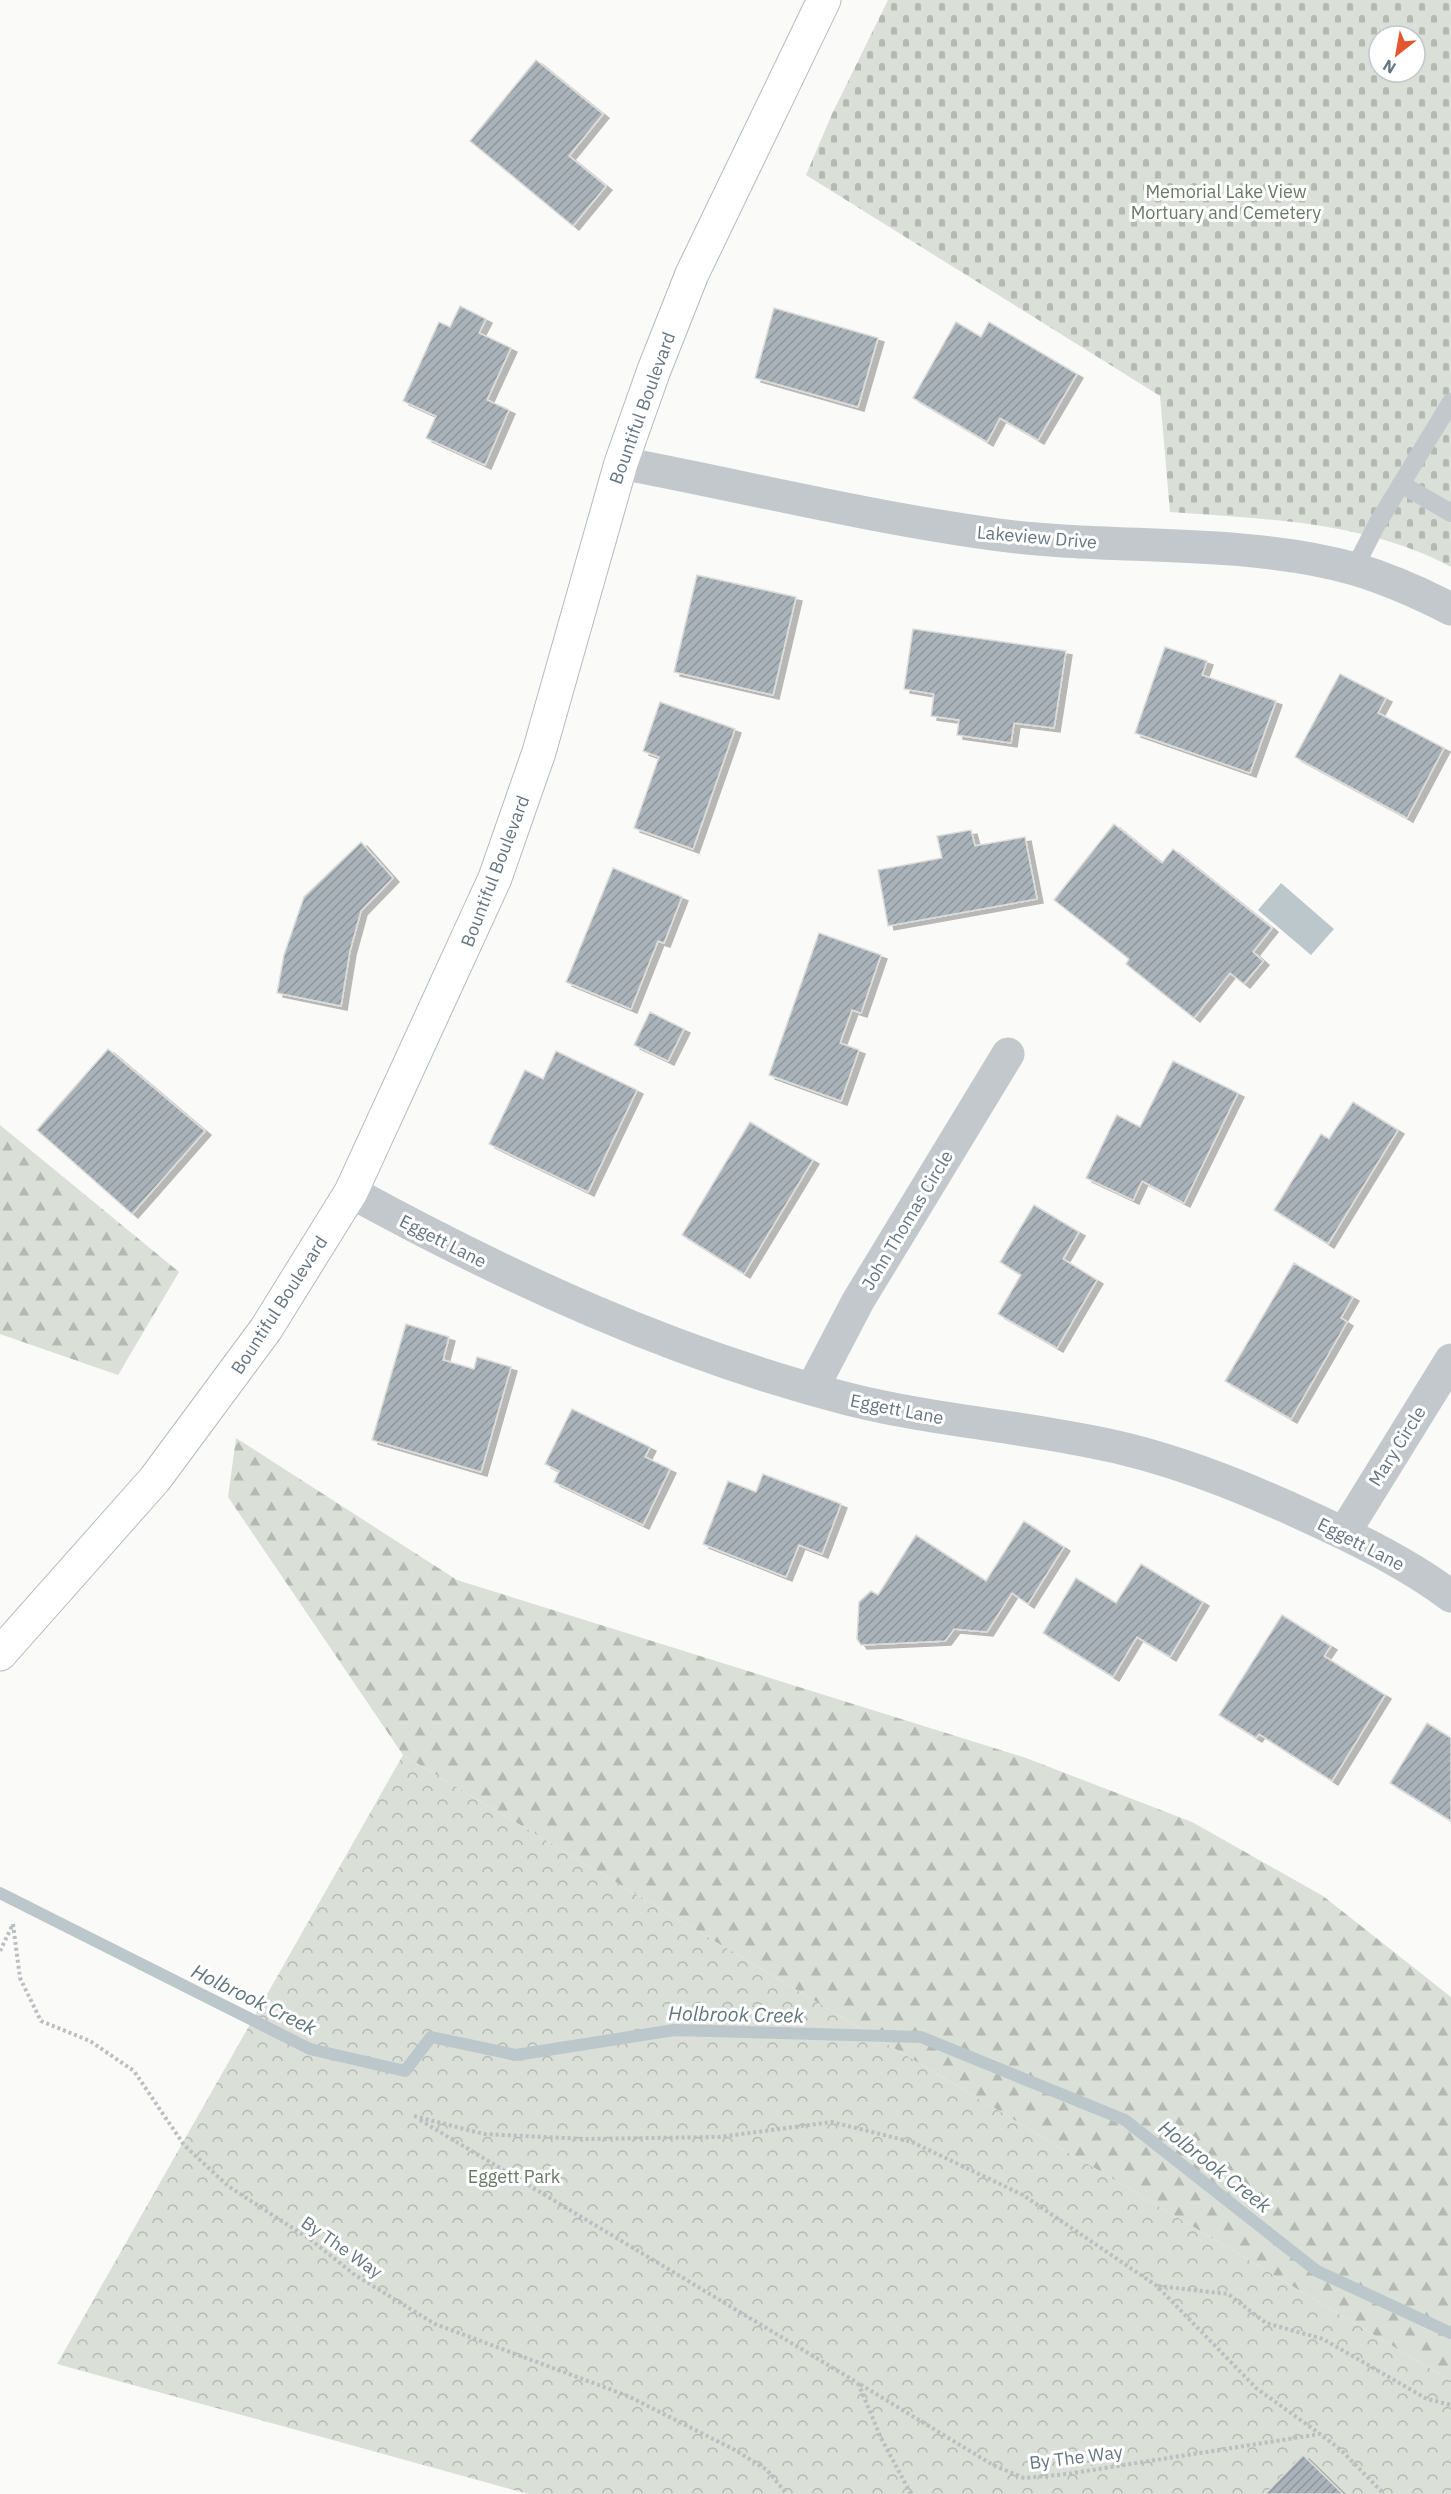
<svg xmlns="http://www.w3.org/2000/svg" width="1451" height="2494" viewBox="0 0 1451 2494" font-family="'IBM Plex Sans',sans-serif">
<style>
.forest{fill:url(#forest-firs)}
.cemetery{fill:url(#cemetery-stones);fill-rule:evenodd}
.park{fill:url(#park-crowns)}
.water{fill:#bbc7cb}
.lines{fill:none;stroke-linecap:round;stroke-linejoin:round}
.stream{stroke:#bbc7cb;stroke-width:12}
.building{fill:url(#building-hatch);stroke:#dcdcda;stroke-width:1.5;filter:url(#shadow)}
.secondary-casing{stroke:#b3babf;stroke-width:35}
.path{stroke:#bbbfc2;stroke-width:4;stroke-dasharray:3 3;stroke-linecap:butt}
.service{stroke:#c3c8cc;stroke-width:18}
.minor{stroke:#c3c8cc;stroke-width:33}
.tertiary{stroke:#c3c8cc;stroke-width:33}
.secondary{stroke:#fff;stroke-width:33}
.labels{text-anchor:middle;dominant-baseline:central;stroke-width:6;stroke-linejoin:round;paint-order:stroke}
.park-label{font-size:18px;fill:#687a64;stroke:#fff}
.street-label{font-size:18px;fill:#657683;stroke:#fff}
.water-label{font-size:20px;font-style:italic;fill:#60757c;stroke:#fff}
</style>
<defs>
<pattern id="forest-firs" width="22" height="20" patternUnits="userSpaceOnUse" patternTransform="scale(1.5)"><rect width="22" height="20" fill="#dadfd7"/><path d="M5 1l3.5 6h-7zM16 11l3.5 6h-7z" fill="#b4b9b4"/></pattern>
<pattern id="cemetery-stones" width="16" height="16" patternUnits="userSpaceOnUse" patternTransform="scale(1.5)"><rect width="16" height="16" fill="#dadfd7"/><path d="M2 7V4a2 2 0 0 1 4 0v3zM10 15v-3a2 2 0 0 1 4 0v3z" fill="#b4b9b4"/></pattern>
<pattern id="park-crowns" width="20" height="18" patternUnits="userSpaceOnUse" patternTransform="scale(1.5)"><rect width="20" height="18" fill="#dadfd7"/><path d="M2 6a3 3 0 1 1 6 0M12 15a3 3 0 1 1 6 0" fill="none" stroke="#b4b9b4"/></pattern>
<pattern id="building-hatch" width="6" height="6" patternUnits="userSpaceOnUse" patternTransform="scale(1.5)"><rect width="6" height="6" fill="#aab3b9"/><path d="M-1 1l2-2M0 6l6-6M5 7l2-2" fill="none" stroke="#8e969c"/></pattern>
<filter id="shadow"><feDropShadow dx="6" dy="4" stdDeviation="0" flood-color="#0004"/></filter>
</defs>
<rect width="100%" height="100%" fill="#fafaf8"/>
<g class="forest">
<polygon points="0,1125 179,1272 118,1375 0,1334"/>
<polygon points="236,1438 457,1580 1026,1758 1192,1822 1323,1896 1451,1997 1451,2381 403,1755 228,1497"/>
</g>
<path class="cemetery" d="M 888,0 L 1451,0 L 1451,567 C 1366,521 1264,519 1170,512 L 1160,396 L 806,175 L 832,114 ZM 1379,36 L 1415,36 L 1415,72 L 1379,72 Z"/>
<polygon class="park" points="403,1755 1451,2381 1451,2494 528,2494 57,2364"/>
<polygon class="water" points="1281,883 1334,929 1311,955 1258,910"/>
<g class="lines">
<polyline class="stream" points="0,1893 310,2049 405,2071 431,2037 516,2055 674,2030 921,2037 1125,2120 1317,2271 1451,2333"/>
</g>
<g class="building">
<polygon points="536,60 603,114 569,156 606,186 573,226 470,141"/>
<polygon points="460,306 486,319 479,333 511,348 487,400 509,410 485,465 426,438 436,416 403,401 439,322 450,327"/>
<polygon points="774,308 878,338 858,407 755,378"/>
<polygon points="956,322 981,337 989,322 1077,374 1038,440 1000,418 987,442 913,398"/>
<polygon points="697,575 796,597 773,695 674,672"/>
<polygon points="913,629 1066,651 1054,728 1014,723 1011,743 957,735 959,720 931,716 934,694 904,689"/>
<polygon points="1165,647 1207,661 1202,675 1276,701 1250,773 1135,733"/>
<polygon points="1340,674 1386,698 1378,713 1444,748 1407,818 1295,757"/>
<polygon points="660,702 735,729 693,849 634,828 659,757 643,751"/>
<polygon points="1114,824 1162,863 1173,849 1272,928 1253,952 1263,961 1244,984 1230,973 1194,1018 1126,964 1129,959 1054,900"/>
<polygon points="971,830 975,846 1025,837 1037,899 888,926 878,870 942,858 937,836"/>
<polygon points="361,842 393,878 361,911 350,951 341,1006 277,993 284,955 304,897"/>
<polygon points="613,868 682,897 664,943 658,941 631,1009 566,982"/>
<polygon points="819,933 881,955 861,1013 852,1010 840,1043 859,1050 841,1101 769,1075"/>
<polygon points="650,1012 684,1029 668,1061 634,1045"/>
<polygon points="108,1049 205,1131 132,1214 37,1130"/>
<polygon points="556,1051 637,1090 588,1192 489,1144 525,1070 543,1079"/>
<polygon points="1173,1061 1238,1093 1184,1203 1142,1181 1133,1200 1086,1178 1117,1115 1140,1127"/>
<polygon points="1353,1102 1398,1130 1328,1244 1274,1210 1321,1134 1329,1139"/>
<polygon points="750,1122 813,1160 744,1274 682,1235"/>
<polygon points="1034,1205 1079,1232 1063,1259 1097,1280 1057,1348 998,1314 1021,1275 1000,1262"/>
<polygon points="1294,1263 1353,1297 1341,1318 1347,1322 1291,1419 1225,1381"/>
<polygon points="406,1324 449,1337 443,1360 474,1369 477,1357 511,1367 481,1472 372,1440"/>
<polygon points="572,1409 650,1447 645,1457 670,1469 643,1525 554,1482 559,1471 545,1464"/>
<polygon points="763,1474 841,1504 822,1554 799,1545 786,1577 703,1544 728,1481 756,1492"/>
<polygon points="1024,1521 1064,1547 1028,1604 1012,1593 987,1632 954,1629 945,1641 861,1645 857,1639 859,1602 871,1591 878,1595 916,1535 986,1581"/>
<polygon points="1141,1564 1203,1602 1170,1657 1137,1637 1113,1677 1043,1633 1076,1578 1116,1603"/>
<polygon points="1282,1615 1331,1646 1324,1656 1385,1695 1332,1781 1259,1734 1256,1738 1219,1715"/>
<polygon points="1427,1723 1451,1738 1451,1821 1390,1783"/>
<polygon points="1303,2455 1343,2494 1265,2494"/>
</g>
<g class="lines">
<defs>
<polyline id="secondary" points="0,1654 155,1479 266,1329 351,1192 495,878 539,752 621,463 654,370 692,274 824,0"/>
</defs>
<use href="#secondary" class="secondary-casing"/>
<g class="path">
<polyline points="0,1951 13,1924 20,1978 41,2021 90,2041 134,2071 184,2145 228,2186 311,2240 355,2275 435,2324 628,2396 735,2450 767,2470 787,2494"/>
<polyline points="414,2116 484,2134 584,2139 719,2137 832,2122 912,2142 1023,2195 1157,2286 1256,2388 1320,2434"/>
<polyline points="420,2120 858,2383"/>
<polyline points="1158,2286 1228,2294 1266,2323 1323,2339 1427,2399 1451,2405"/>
<polyline points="911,2494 881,2438 858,2383 993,2465 1024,2478 1067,2474 1320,2434 1341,2450 1384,2494"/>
</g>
<g class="service">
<polyline points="1401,484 1451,513"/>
<polyline points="1354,569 1377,524 1451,402"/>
</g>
<g class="minor">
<path d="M 351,1192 C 508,1278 673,1354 848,1399 C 927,1419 1008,1425 1088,1441 C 1165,1455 1240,1485 1311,1518 C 1359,1540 1408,1564 1451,1596"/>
<polyline points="812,1389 858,1301 1008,1054"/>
<polyline points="1344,1533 1451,1360"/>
</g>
<path class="tertiary" d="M 621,463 C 747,487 872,518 999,535 C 1113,550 1245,538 1355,569 C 1388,579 1420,593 1451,609"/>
<use href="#secondary" class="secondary"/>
</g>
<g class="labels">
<g class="park-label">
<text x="1226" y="191">Memorial Lake View<tspan x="1226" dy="21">Mortuary and Cemetery</tspan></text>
<text x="514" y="2176">Eggett Park</text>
</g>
<g class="street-label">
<text transform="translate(642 408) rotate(-70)">Bountiful Boulevard</text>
<text transform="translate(1037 537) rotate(5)">Lakeview Drive</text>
<text transform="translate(495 871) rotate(-69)">Bountiful Boulevard</text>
<text transform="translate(907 1220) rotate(-59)">John Thomas Circle</text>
<text transform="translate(443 1241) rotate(27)">Eggett Lane</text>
<text transform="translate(279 1305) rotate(-57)">Bountiful Boulevard</text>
<text transform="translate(897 1409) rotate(11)">Eggett Lane</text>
<text transform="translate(1397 1446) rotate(-58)">Mary Circle</text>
<text transform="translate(1361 1544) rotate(27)">Eggett Lane</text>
<text transform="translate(342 2247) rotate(35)">By The Way</text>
<text transform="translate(1076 2457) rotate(-7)">By The Way</text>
</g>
<g class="water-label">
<text transform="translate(254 1999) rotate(26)">Holbrook Creek</text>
<text transform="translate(736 2014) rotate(1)">Holbrook Creek</text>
<text transform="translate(1215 2166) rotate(38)">Holbrook Creek</text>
</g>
</g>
<g transform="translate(1397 54) rotate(211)"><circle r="28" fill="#ffffff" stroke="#c1c8cd" stroke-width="1.5"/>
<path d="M0-4.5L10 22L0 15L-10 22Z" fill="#e4572e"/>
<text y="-9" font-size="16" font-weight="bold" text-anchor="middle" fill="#657683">N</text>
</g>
</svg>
